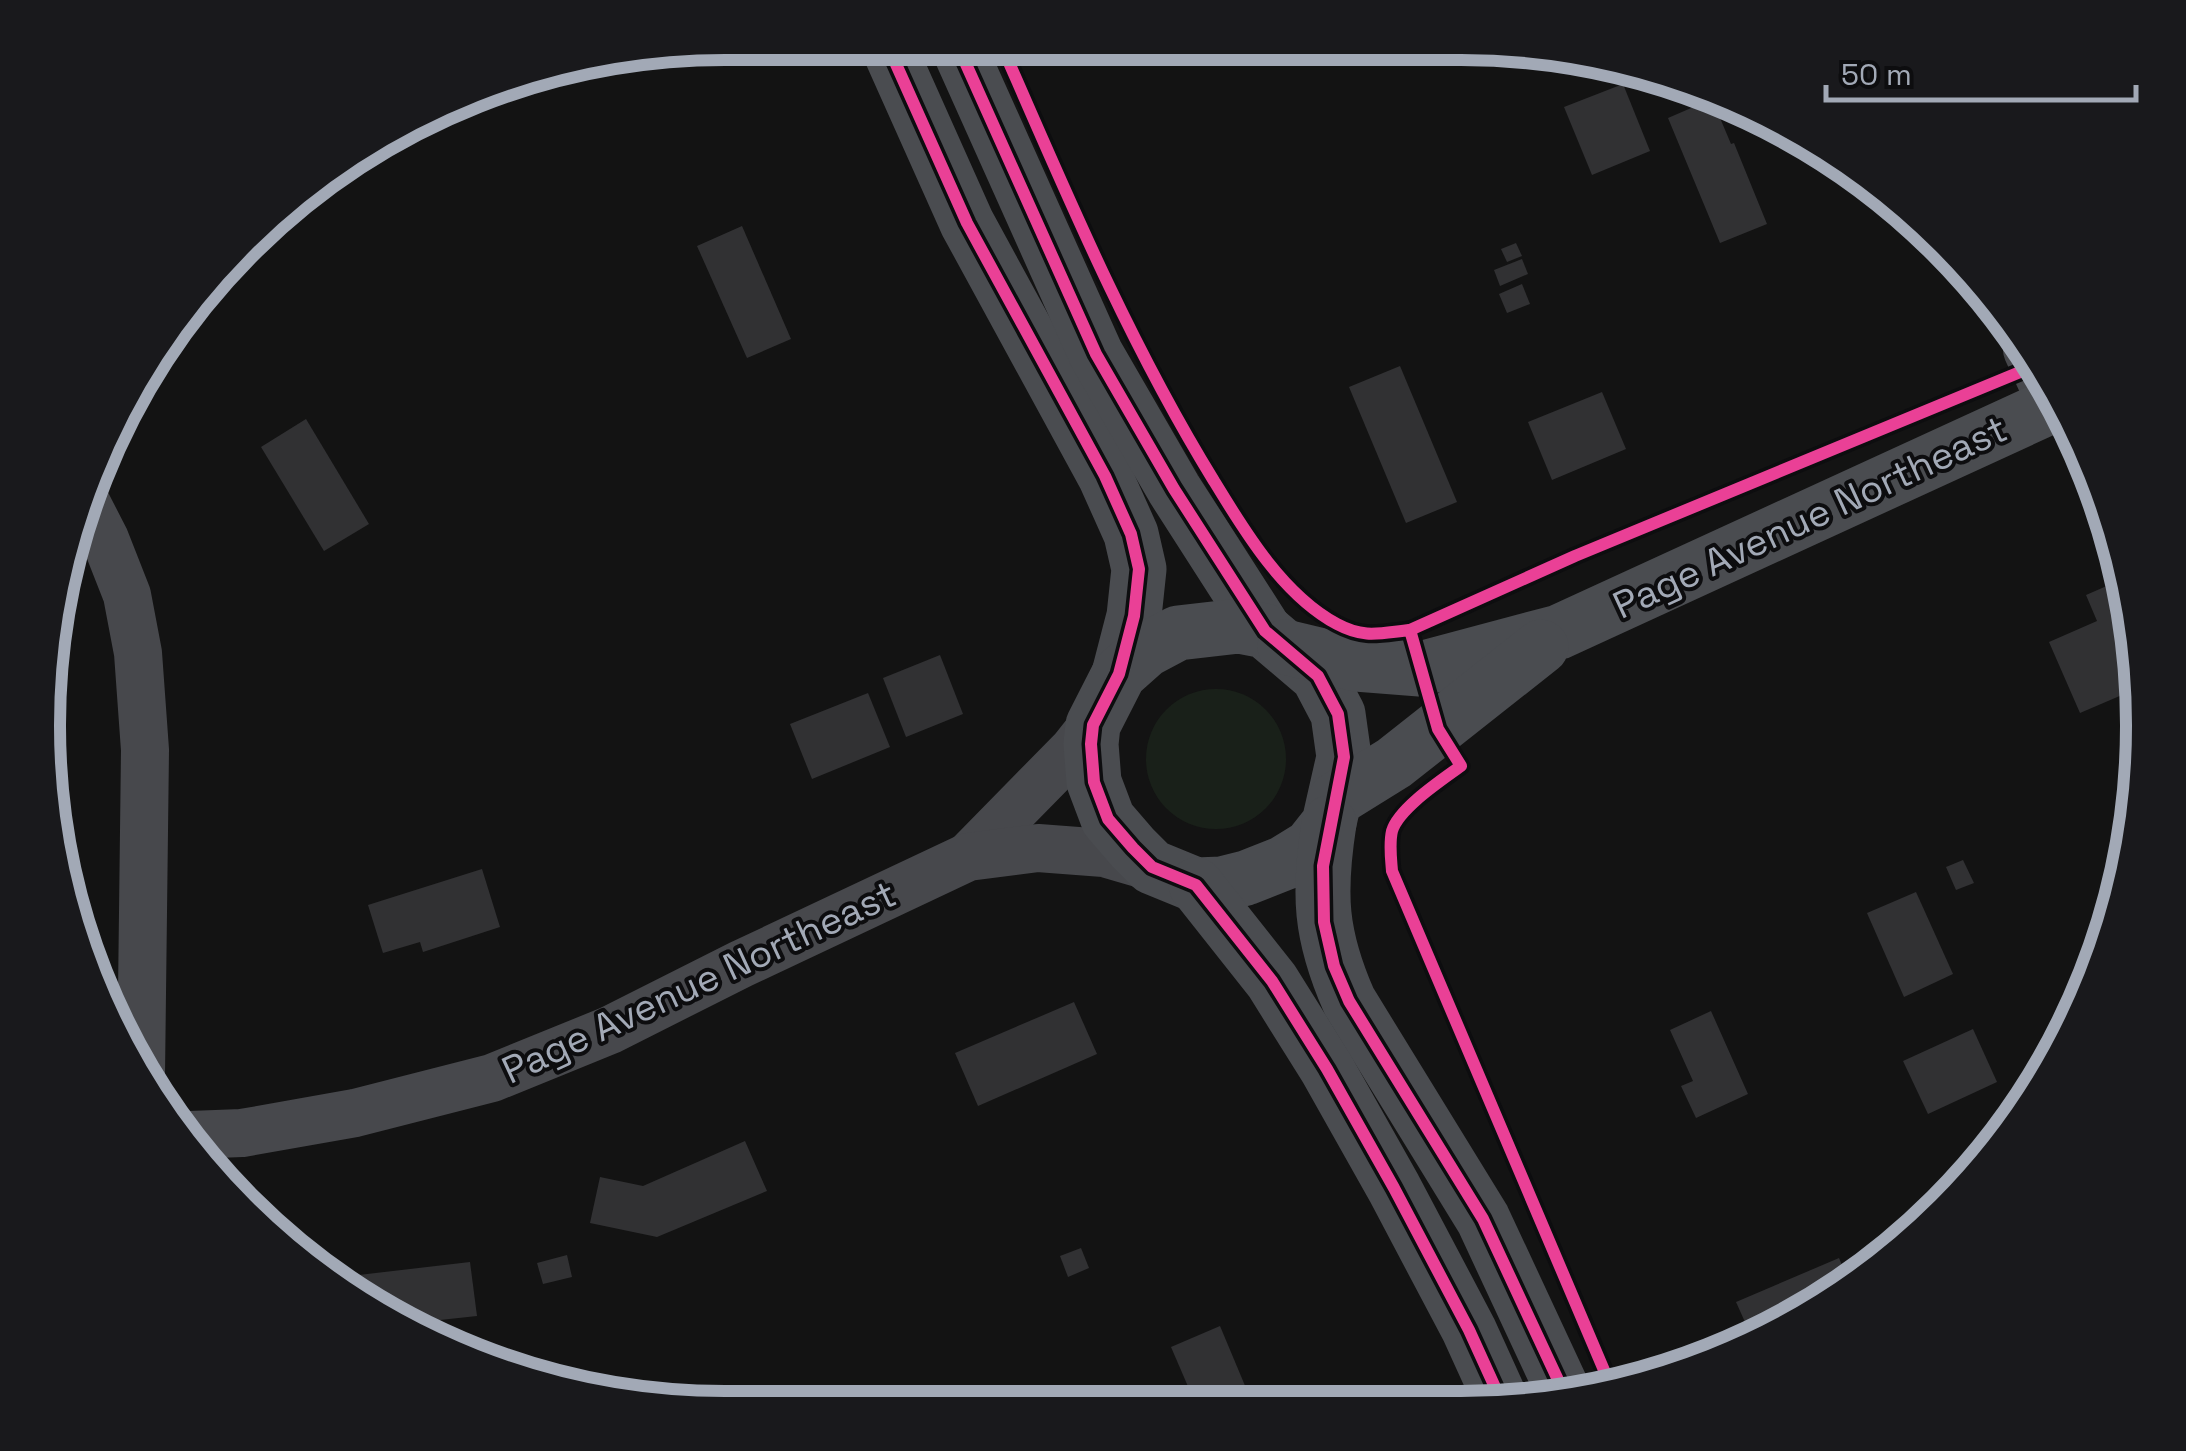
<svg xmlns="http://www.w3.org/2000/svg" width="2186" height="1451" viewBox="0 0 2186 1451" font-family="'Space Grotesk',sans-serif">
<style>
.green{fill:#192019}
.building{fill:#313133}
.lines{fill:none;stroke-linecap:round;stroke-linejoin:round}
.street{stroke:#47484c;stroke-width:48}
.secondary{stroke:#4a4c50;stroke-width:55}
.cycleway-casing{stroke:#0d0d0f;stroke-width:19}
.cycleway{stroke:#ea4096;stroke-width:12}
.labels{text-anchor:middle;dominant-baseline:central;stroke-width:8;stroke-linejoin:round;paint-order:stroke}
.street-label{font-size:38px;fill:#a2a9b6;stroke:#0d0d0f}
.rim{fill:none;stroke:#a2a9b6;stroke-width:12}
</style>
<rect width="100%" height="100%" fill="#131313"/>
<circle class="green" cx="1216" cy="759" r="70"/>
<g class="building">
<polygon points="1623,84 1650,151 1592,175 1564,107"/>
<polygon points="1712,99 1731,144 1734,143 1767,224 1720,243 1668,118"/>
<polygon points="742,226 791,339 747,358 697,246"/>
<polygon points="1516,243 1522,256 1507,262 1501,249"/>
<polygon points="1522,259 1528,274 1500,286 1494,270"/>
<polygon points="1522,284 1530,304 1507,313 1499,294"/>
<polygon points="1400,366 1457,502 1406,523 1349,387"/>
<polygon points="1602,392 1626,449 1552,480 1528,422"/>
<polygon points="306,419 369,524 324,551 261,447"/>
<polygon points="2125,578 2133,625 2131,626 2134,635 2142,679 2133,683 2136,689 2080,713 2049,642 2097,621 2086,595"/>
<polygon points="940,655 963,714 906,737 883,678"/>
<polygon points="868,693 890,747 812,779 790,724"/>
<polygon points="1963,860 1974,883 1956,890 1946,867"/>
<polygon points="482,869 500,927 423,952 420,942 383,953 368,905"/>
<polygon points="1916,892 1953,974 1904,997 1867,913"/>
<polygon points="1074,1002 1097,1054 978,1106 955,1053"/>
<polygon points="1711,1011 1748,1094 1696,1118 1681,1086 1693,1081 1670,1030"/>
<polygon points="1973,1029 1997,1082 1928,1114 1903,1061"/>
<polygon points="745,1141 767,1191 657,1237 590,1223 600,1177 643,1186"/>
<polygon points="1081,1248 1089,1268 1068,1277 1060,1256"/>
<polygon points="567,1255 572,1277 543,1284 537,1263"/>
<polygon points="1839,1258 1850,1284 1754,1342 1736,1302"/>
<polygon points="470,1262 477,1316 403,1324 333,1278"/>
<polygon points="1220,1326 1251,1400 1238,1406 1196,1405 1171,1347"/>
</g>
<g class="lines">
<g class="street">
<polyline points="2027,350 2052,405"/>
<polyline points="86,502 105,539 127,595 138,653 145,750 141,1075"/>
<polyline points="968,857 1074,749 1093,725"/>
<polyline points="190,1135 242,1133 355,1113 492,1078 610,1030 741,964 968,857 1038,848 1104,853 1152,867"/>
</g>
<g class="secondary">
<polyline points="887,44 967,223 1105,476 1131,534 1139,569 1134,616 1119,674"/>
<polyline points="957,44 1096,354 1174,489 1265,631"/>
<polygon points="1239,626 1265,631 1318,676 1338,714 1344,757 1329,823 1310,847 1284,863 1246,878 1222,884 1196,885 1152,867 1133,848 1108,819 1094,782 1091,744 1093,725 1119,674 1146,650 1178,633"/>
<polyline points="1285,647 1356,664 1420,669 1559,632 2060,402"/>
<polyline points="1336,799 1394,763 1541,647"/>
<path d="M 1329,823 C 1318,894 1320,935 1349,1001 L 1483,1219 L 1566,1397"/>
<polyline points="1196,885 1272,981 1327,1069 1394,1188 1469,1330 1504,1407"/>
</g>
<defs>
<g id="cycleway">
<polyline points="887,44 967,223 1105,476 1131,534 1139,569 1134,616 1119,674 1093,725 1091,744 1094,782 1108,819 1133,848 1152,867 1196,885 1272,981 1327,1069 1394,1188 1469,1330 1504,1407"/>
<polyline points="957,44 1096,354 1174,489 1265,631 1318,676 1338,714 1344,757 1323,866 1324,922 1334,966 1349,1001 1483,1219 1566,1397"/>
<path d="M 1001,44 C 1066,193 1129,343 1214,481 C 1245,532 1283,595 1337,624 C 1365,639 1380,633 1410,630 L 1438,729 L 1461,766 C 1442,780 1399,808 1392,831 C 1389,844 1391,858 1392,871 L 1612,1389"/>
<polyline points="1410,630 1575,556 2037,365"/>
</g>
</defs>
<use href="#cycleway" class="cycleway-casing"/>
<use href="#cycleway" class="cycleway"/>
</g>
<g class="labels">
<g class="street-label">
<text transform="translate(1810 517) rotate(-25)">Page Avenue Northeast</text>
<text transform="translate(699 982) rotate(-25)">Page Avenue Northeast</text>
</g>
</g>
<path d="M0 0H2186V1451H0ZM725 60H1461A665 665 0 0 1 2126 725V726A665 665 0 0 1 1461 1391H725A665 665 0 0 1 60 726V725A665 665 0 0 1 725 60Z" fill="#19191c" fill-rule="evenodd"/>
<path class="rim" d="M725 60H1461A665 665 0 0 1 2126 725V726A665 665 0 0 1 1461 1391H725A665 665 0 0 1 60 726V725A665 665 0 0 1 725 60Z"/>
<path d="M1826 85v15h310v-15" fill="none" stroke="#a2a9b6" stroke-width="5"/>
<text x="1841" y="85" font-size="30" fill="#a2a9b6" stroke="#0d0d0f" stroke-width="8" paint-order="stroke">50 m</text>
</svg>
